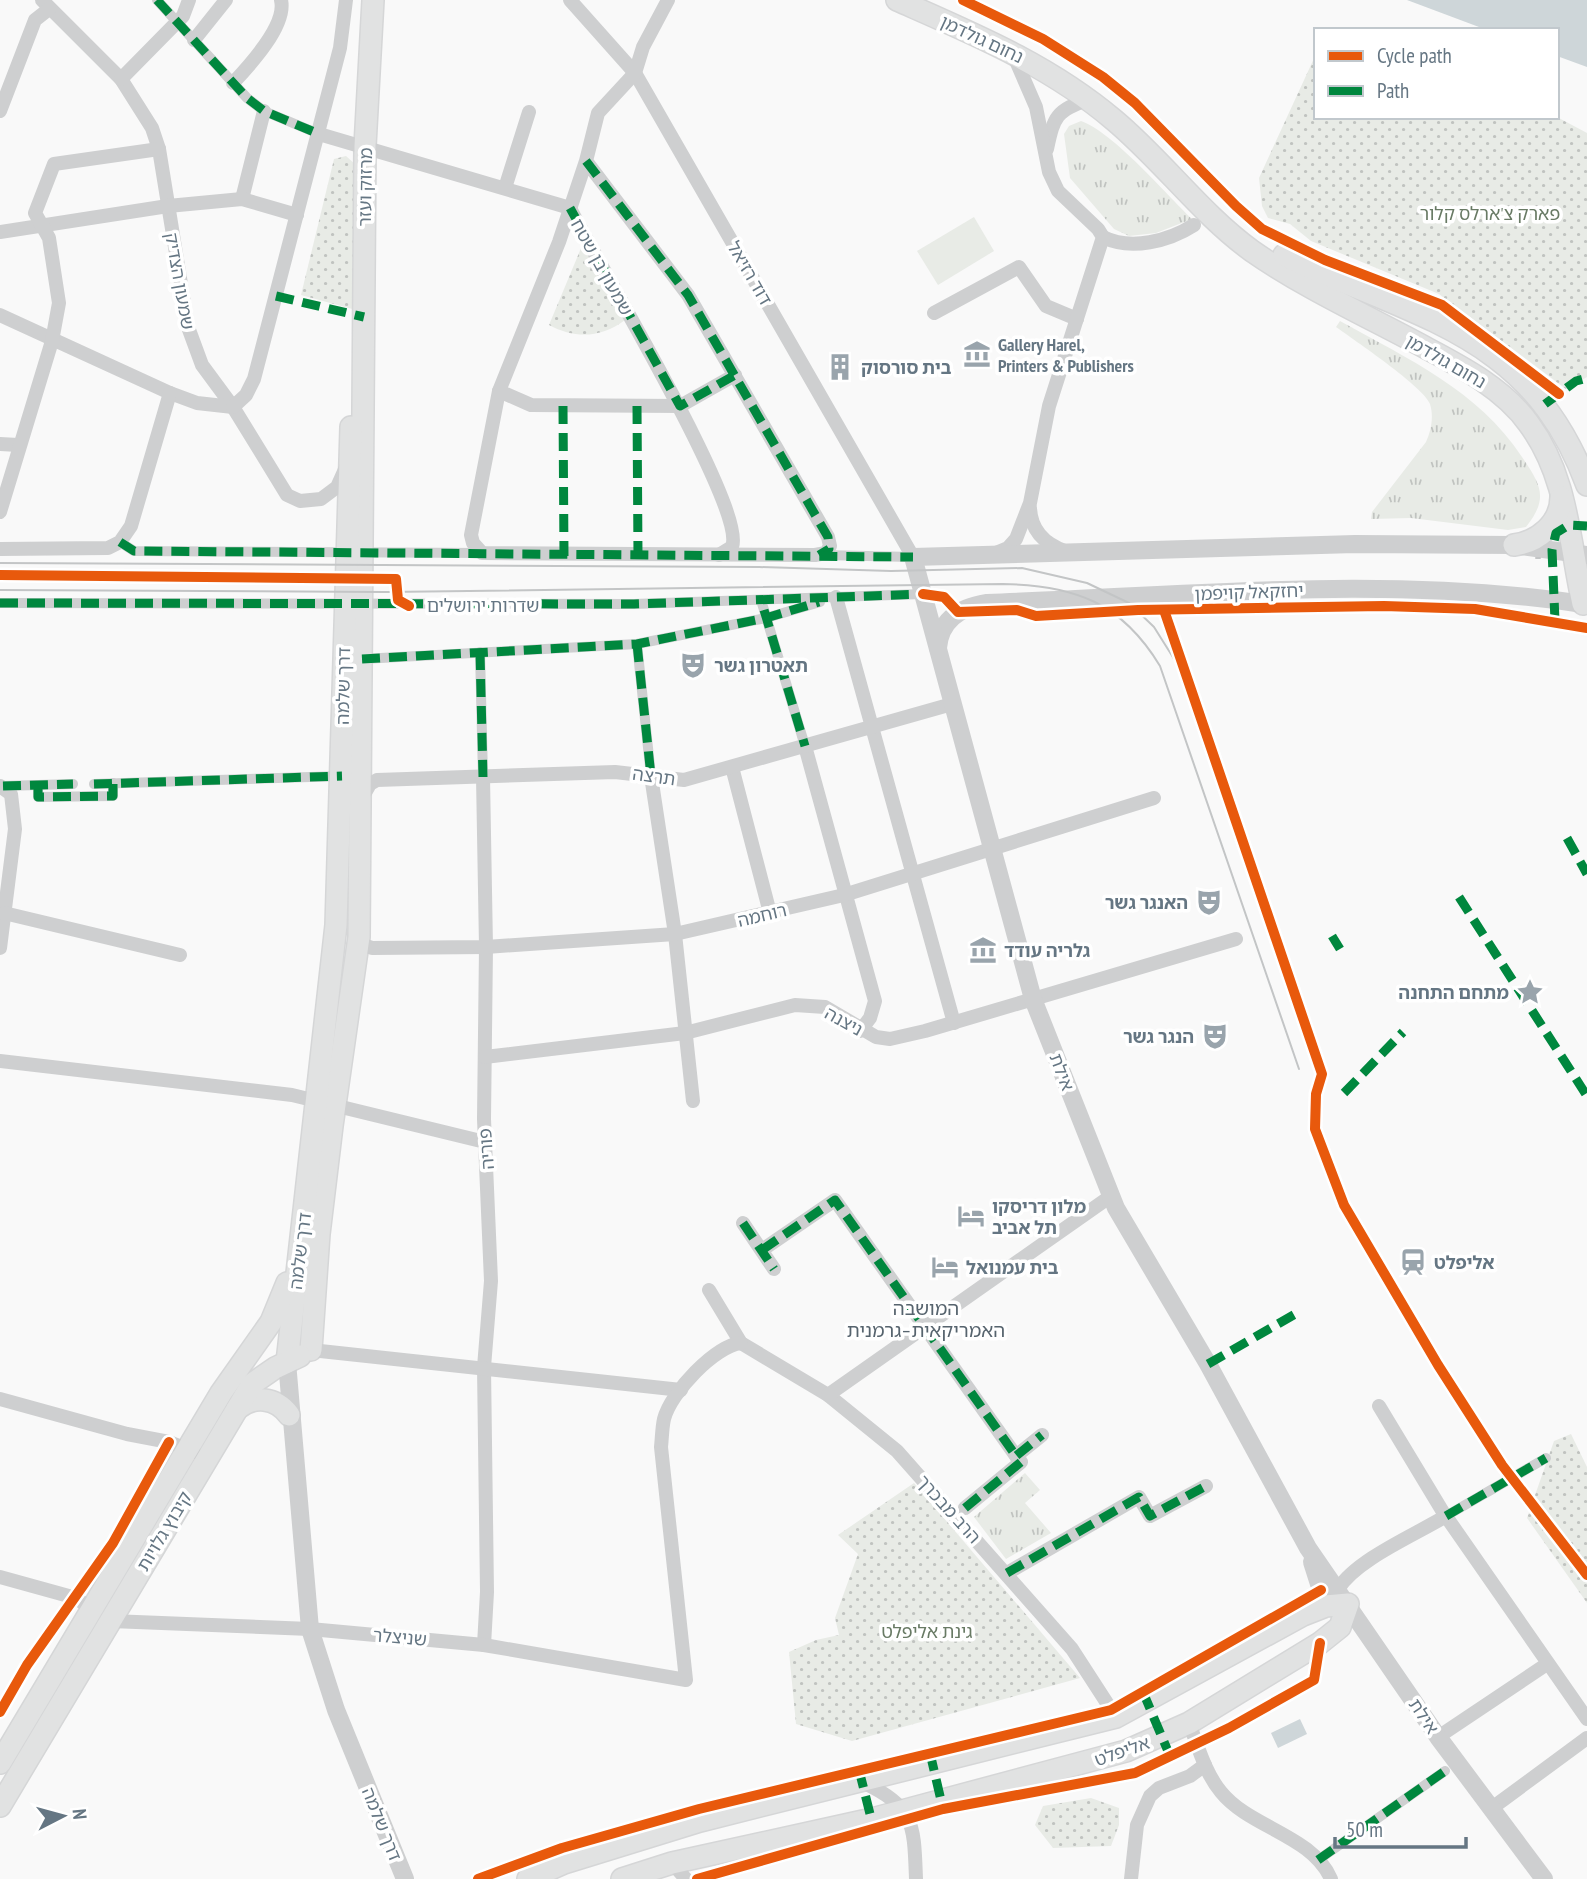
<svg xmlns="http://www.w3.org/2000/svg" width="1587" height="1879" viewBox="0 0 1587 1879" font-family="'PT Sans Narrow','Noto Sans Hebrew',sans-serif">
<style>
.grass{fill:url(#grass-tufts)}
.park{fill:url(#park-dots)}
.pitch{fill:#e8ebe6}
.water{fill:#ced6d9}
.lines{fill:none;stroke-linecap:round;stroke-linejoin:round}
.secondary-casing{stroke:#d5d6d7;stroke-width:24}
.pedestrian{stroke:#cecfd0;stroke-width:10}
.minor{stroke:#cecfd0;stroke-width:14}
.tertiary{stroke:#cecfd0;stroke-width:18}
.secondary{stroke:#e1e2e2;stroke-width:21}
.tram{stroke:#c3c5c6;stroke-width:2}
.quiet{stroke:#00873e;stroke-width:9;stroke-dasharray:18 9;stroke-linecap:butt}
.cycleway-casing{stroke:#fff;stroke-width:15}
.cycleway{stroke:#e8590c;stroke-width:10}
.labels{text-anchor:middle;dominant-baseline:central;stroke-width:7;stroke-linejoin:round;paint-order:stroke}
.street-label{font-size:18px;fill:#657683;stroke:#fff}
.park-label{font-size:18px;fill:#687a64;stroke:#fff}
.poi-label{font-size:18px;font-weight:bold;fill:#657683;stroke:#fff;text-anchor:start}
.neighbourhood-label{font-size:19px;fill:#57646e;stroke:#fff}
</style>
<defs>
<pattern id="grass-tufts" width="24" height="20" patternUnits="userSpaceOnUse" patternTransform="scale(1.75)"><rect width="24" height="20" fill="#e8ebe6"/><path d="M3 7l-1-3M5 7V3M7 7l1-3M15 17l-1-3M17 17v-4M19 17l1-3" fill="none" stroke="#c0c3c0"/></pattern>
<pattern id="park-dots" width="8" height="8" patternUnits="userSpaceOnUse" patternTransform="scale(1.75)"><rect width="8" height="8" fill="#e8ebe6"/><path d="M2 2h.1M6 6h.1" fill="none" stroke="#c0c3c0" stroke-width="1.8" stroke-linecap="round"/></pattern>
</defs>
<rect width="100%" height="100%" fill="#f9f9f9"/>
<g class="grass">
<path d="M 1081,121 C 1114,133 1165,193 1192,219 L 1156,233 L 1129,236 L 1114,229 L 1070,178 L 1064,134 L 1069,126 Z"/>
<path d="M 1340,321 C 1408,359 1478,390 1522,457 C 1541,485 1549,498 1526,527 L 1508,530 L 1411,518 L 1371,519 L 1372,512 L 1426,442 C 1431,431 1434,417 1430,404 C 1424,387 1354,340 1336,327 Z"/>
<polygon points="1025,1473 1040,1490 1025,1503 1051,1533 1006,1559 974,1517"/>
</g>
<g class="park">
<polygon points="1316,54 1316,117 1557,117 1587,133 1587,377 1566,389 1439,294 1311,241 1290,224 1268,218 1262,206 1259,178"/>
<polygon points="346,156 356,165 356,310 301,295 334,159"/>
<path d="M 584,241 L 625,320 C 601,338 575,339 549,325 Z"/>
<polygon points="1571,1434 1587,1467 1587,1603 1527,1518 1554,1441"/>
<polygon points="914,1483 1080,1678 852,1741 796,1724 789,1652 816,1640 839,1635 835,1618 858,1554 838,1535"/>
<polygon points="1091,1798 1119,1808 1119,1825 1111,1846 1053,1848 1035,1825 1043,1806"/>
</g>
<polygon class="pitch" points="974,217 994,251 938,285 917,251"/>
<g class="water">
<polygon points="1407,0 1587,0 1587,67 1557,56 1557,30 1487,30"/>
<polygon points="1300,1719 1307,1734 1278,1748 1271,1733"/>
</g>
<g class="lines">
<defs>
<g id="secondary">
<path d="M 897,0 C 974,34 1049,65 1114,120 C 1162,160 1201,214 1252,251 C 1305,288 1371,318 1428,349 C 1464,368 1505,390 1529,424 C 1568,477 1569,541 1583,604"/>
<path d="M 1284,255 C 1414,319 1530,331 1587,485"/>
<path d="M 1514,545 C 1538,542 1561,523 1561,497"/>
<polyline points="311,1350 319,1234 332,1126 359,937 365,146 373,0"/>
<polyline points="287,1362 336,925 351,427"/>
<path d="M 237,1409 C 253,1395 276,1397 289,1415"/>
<polyline points="0,1763 221,1393 271,1322 287,1283"/>
<polyline points="0,1806 252,1384 275,1368 300,1356"/>
<polyline points="528,1879 564,1863 700,1821 1116,1717 1303,1615 1326,1606 1348,1604 1340,1627 1320,1643 1189,1723 1126,1751 872,1819 672,1863 622,1879"/>
</g>
</defs>
<use href="#secondary" class="secondary-casing"/>
<g class="pedestrian">
<polyline points="157,0 247,98 264,111 319,134"/>
<polyline points="120,542 134,551 482,553"/>
<polyline points="821,555 913,557"/>
<polyline points="761,600 805,746"/>
<polyline points="0,603 634,604 923,594"/>
<polyline points="637,644 651,776"/>
<polyline points="480,652 483,777"/>
<polyline points="362,659 637,644 766,618 820,602"/>
<polyline points="94,784 342,776"/>
<polyline points="38,785 38,797 113,796 113,783"/>
<polyline points="3,786 73,784"/>
<polyline points="1446,1516 1546,1458"/>
<polyline points="1318,1860 1445,1771"/>
</g>
<g class="minor">
<polyline points="42,0 121,79 152,128 159,149 188,327 202,365 233,407 287,495 300,501 321,499 337,487 346,467"/>
<polyline points="570,0 635,73 913,557"/>
<polyline points="194,40 226,0"/>
<polyline points="121,79 183,16 189,0"/>
<path d="M 233,83 C 250,65 287,25 281,0"/>
<polyline points="0,111 35,20 49,9"/>
<path d="M 319,134 L 570,208 C 595,259 747,509 732,547 L 719,555"/>
<path d="M 1047,149 C 1054,116 1056,111 1089,99"/>
<polyline points="586,161 688,295 828,537 830,546 826,553 815,555 482,553 473,543 471,535 499,391 559,242 586,161 598,113 635,73 643,47 668,0"/>
<polyline points="505,188 529,112"/>
<polyline points="242,199 264,111"/>
<polyline points="0,232 168,206 242,199 297,215"/>
<path d="M 1103,237 C 1131,251 1169,241 1194,225"/>
<polyline points="934,313 1019,267 1046,306 1077,319"/>
<polyline points="0,315 170,393 197,403 233,407"/>
<polyline points="499,391 531,405 680,406 735,375"/>
<polyline points="233,407 246,395 254,379 340,48 346,0"/>
<polyline points="0,444 18,445"/>
<path d="M 1030,508 C 1031,531 1045,544 1065,551"/>
<polyline points="0,512 52,341 59,303 49,238 35,213 54,164 159,149"/>
<polyline points="0,549 108,548 120,542 131,526 170,393"/>
<polyline points="996,553 1008,548 1016,539 1030,503 1049,406 1103,237 1098,229 1058,191 1049,172 1036,107 1013,54"/>
<polyline points="836,597 954,1023"/>
<polyline points="805,746 875,1001 870,1018 860,1031"/>
<polyline points="732,767 770,913"/>
<polyline points="651,776 675,934 693,1101"/>
<polyline points="483,777 486,947 484,1119 491,1281 484,1367 487,1592 484,1645"/>
<polyline points="0,786 11,794 15,829 0,948"/>
<polyline points="362,798 370,784 377,780 615,772 684,780 952,704"/>
<polyline points="4,913 180,955"/>
<polyline points="359,937 364,945 372,948 486,947 675,934 844,895 1154,798"/>
<polyline points="485,1057 685,1033 795,1005 825,1007 876,1037 890,1039 925,1031 1236,939"/>
<polyline points="0,1061 292,1095 485,1142"/>
<polyline points="743,1223 774,1269"/>
<polyline points="762,1250 835,1200 1016,1456"/>
<polyline points="709,1290 741,1343 828,1395 897,1451 1072,1649 1116,1717"/>
<polyline points="311,1350 681,1390"/>
<polyline points="828,1395 1111,1196"/>
<polyline points="0,1399 127,1434 169,1442 194,1452"/>
<polyline points="1379,1406 1443,1512 1587,1719"/>
<polyline points="965,1508 1021,1462 1016,1456 1042,1435"/>
<polyline points="1007,1573 1139,1497 1150,1516 1206,1486"/>
<polyline points="0,1577 76,1598 86,1605 88,1616"/>
<path d="M 1338,1589 C 1357,1559 1415,1535 1446,1516"/>
<path d="M 111,1621 L 310,1629 L 484,1645 L 686,1680 L 661,1447 C 662,1438 662,1428 664,1419 C 671,1392 715,1346 741,1343"/>
<path d="M 1189,1723 C 1198,1746 1205,1773 1221,1792 C 1250,1828 1312,1835 1331,1879"/>
<polyline points="1438,1737 1547,1664"/>
<path d="M 862,1782 C 915,1807 914,1824 916,1879"/>
<polyline points="1492,1808 1587,1738"/>
<polyline points="672,1863 686,1879"/>
<polyline points="1131,1879 1137,1825 1150,1796 1159,1788 1190,1776 1205,1765"/>
</g>
<g class="tertiary">
<path d="M 938,648 C 940,619 961,607 987,603 C 1185,596 1386,574 1583,604"/>
<polyline points="287,1362 310,1629 336,1710 405,1879"/>
<polyline points="1312,1562 1326,1606"/>
<polyline points="1544,1879 1438,1737 1308,1548 1208,1364 1116,1208 1033,999 913,557 1355,544 1514,545 1587,555"/>
</g>
<use href="#secondary" class="secondary"/>
<g class="tram">
<polyline points="1536,558 1540,558"/>
<polyline points="0,563 759,567 891,571 1022,568 1087,583 1129,603 1154,627 1181,670 1315,1063"/>
<path d="M 0,590 L 386,592 L 1003,584 C 1075,585 1122,603 1160,666 L 1299,1069"/>
</g>
<g class="quiet">
<polyline points="157,0 247,98 264,111 319,134"/>
<polyline points="586,161 688,295 828,537 829,549 819,555"/>
<polyline points="570,208 680,406 735,375"/>
<polyline points="276,296 364,317"/>
<polyline points="1545,404 1576,381 1587,378"/>
<polyline points="563,406 564,556"/>
<polyline points="637,406 638,556"/>
<polyline points="120,542 134,551 913,557"/>
<polyline points="0,603 634,604 927,594"/>
<polyline points="764,610 805,746"/>
<polyline points="1555,621 1552,550 1556,533 1569,525 1587,526"/>
<polyline points="637,644 651,776"/>
<polyline points="480,652 483,777"/>
<polyline points="362,659 637,644 766,618 819,602"/>
<polyline points="94,784 342,776"/>
<polyline points="38,785 38,797 113,796 113,783"/>
<polyline points="3,786 73,784"/>
<polyline points="1567,838 1587,874"/>
<polyline points="1459,897 1587,1096"/>
<polyline points="1332,936 1340,949"/>
<polyline points="1344,1093 1403,1032"/>
<polyline points="743,1223 774,1269"/>
<polyline points="762,1250 835,1200 1016,1456"/>
<polyline points="1208,1364 1297,1313"/>
<polyline points="965,1508 1021,1462 1016,1456 1042,1435"/>
<polyline points="1446,1516 1546,1458"/>
<polyline points="1007,1573 1139,1497 1150,1516 1206,1486"/>
<polyline points="1143,1692 1170,1756"/>
<polyline points="930,1753 943,1809"/>
<polyline points="859,1770 874,1830"/>
<polyline points="1318,1860 1445,1771"/>
</g>
<defs>
<g id="cycleway">
<polyline points="963,0 1043,39 1103,77 1135,103 1236,206 1262,229 1325,260 1442,305 1559,394"/>
<polyline points="0,575 396,579 398,600 409,606"/>
<polyline points="923,594 944,597 958,612 1017,610 1036,616 1138,610 1384,606 1475,609 1587,628"/>
<polyline points="1164,610 1322,1074 1316,1094 1315,1129 1344,1205 1438,1365 1502,1465 1587,1575"/>
<polyline points="0,1712 27,1665 113,1543 169,1442"/>
<polyline points="478,1879 562,1848 699,1809 1111,1710 1321,1590"/>
<polyline points="697,1879 943,1809 1135,1773 1229,1728 1314,1680 1320,1643"/>
</g>
</defs>
<use href="#cycleway" class="cycleway-casing"/>
<use href="#cycleway" class="cycleway"/>
</g>
<defs>
<symbol id="museum-bare" viewBox="-9 -9 18 18"><path d="M0-6L6-3V-2H-6V-3ZM-5-1h2V3h-2ZM-1-1h2V3h-2ZM3-1h2V3H3ZM-6 4H6V6H-6Z" fill="#99a4ac" stroke="#fff" stroke-width="2.5" paint-order="stroke"/></symbol>
<symbol id="building-bare" viewBox="-9 -9 18 18"><path d="M-4-6H4V6H1V3H-1V6H-4ZM-2.5-4.3h1.7v1.8h-1.7ZM.8-4.3h1.7v1.8H.8ZM-2.5-1h1.7V.8h-1.7ZM.8-1h1.7V.8H.8Z" fill="#99a4ac" stroke="#fff" stroke-width="2.5" paint-order="stroke"/></symbol>
<symbol id="theatre-bare" viewBox="-9 -9 18 18"><path d="M-5-5.5Q0-4 5-5.5V0Q5 5 0 6Q-5 5-5 0ZM-3.3-2.5H-1v1.5H-3.3ZM1-2.5H3.3v1.5H1ZM-2.8 1Q0 5.5 2.8 1Z" fill="#99a4ac" stroke="#fff" stroke-width="2.5" paint-order="stroke"/></symbol>
<symbol id="sight-bare" viewBox="-9 -9 18 18"><path d="M0-6L1.8-2.2L6-1.7L2.9 1.2L3.7 5.4L0 3.3L-3.7 5.4L-2.9 1.2L-6-1.7L-1.8-2.2Z" fill="#99a4ac" stroke="#fff" stroke-width="2.5" paint-order="stroke"/></symbol>
<symbol id="hotel-bare" viewBox="-9 -9 18 18"><path d="M-6-4.5h1.5V1H6V5H4.5V3h-9V5H-6ZM-4 0a1.8 1.8 0 1 1 3.6 0ZM.5 0V-2.5h3Q6-2.5 6 0Z" fill="#99a4ac" stroke="#fff" stroke-width="2.5" paint-order="stroke"/></symbol>
<symbol id="station-bare" viewBox="-9 -9 18 18"><path d="M-3-6H3Q5-6 5-4V2Q5 4 3 4L4.5 6H3L1.5 4h-3L-3 6H-4.5L-3 4Q-5 4-5 2V-4Q-5-6-3-6ZM-3.5-4v3h7v-3ZM-3.5 1v1.5H-2V1ZM2 1v1.5H3.5V1Z" fill="#99a4ac" stroke="#fff" stroke-width="2.5" paint-order="stroke"/></symbol>
</defs>
<g fill-rule="evenodd">
<use href="#museum-bare" x="958" y="335" width="38" height="38"/>
<use href="#building-bare" x="821" y="348" width="38" height="38"/>
<use href="#theatre-bare" x="674" y="646" width="38" height="38"/>
<use href="#theatre-bare" x="1190" y="883" width="38" height="38"/>
<use href="#museum-bare" x="964" y="931" width="38" height="38"/>
<use href="#sight-bare" x="1511" y="973" width="38" height="38"/>
<use href="#theatre-bare" x="1196" y="1017" width="38" height="38"/>
<use href="#hotel-bare" x="952" y="1197" width="38" height="38"/>
<use href="#station-bare" x="1394" y="1243" width="38" height="38"/>
<use href="#hotel-bare" x="926" y="1248" width="38" height="38"/>
</g>
<g class="labels">
<g class="street-label">
<text transform="translate(982 39) rotate(25)">נחום גולדמן</text>
<text transform="translate(365 187) rotate(-89)">מרזוק ועזר</text>
<text transform="translate(602 267) rotate(61)">שמעון בן שטח</text>
<text transform="translate(750 273) rotate(60)">דוד רזיאל</text>
<text transform="translate(180 281) rotate(80)">שמעון הצדיק</text>
<text transform="translate(1446 361) rotate(30)">נחום גולדמן</text>
<text transform="translate(1249 592) rotate(-2)">יחזקאל קויפמן</text>
<text x="483" y="605">שדרות ירושלים</text>
<text transform="translate(343 686) rotate(-89)">דרך שלמה</text>
<text transform="translate(654 776) rotate(8)">תרצה</text>
<text transform="translate(762 915) rotate(-13)">רוחמה</text>
<text transform="translate(844 1021) rotate(29)">ניצנה</text>
<text transform="translate(1062 1072) rotate(69)">אילת</text>
<text transform="translate(486 1149) rotate(-94)">פוריה</text>
<text transform="translate(300 1251) rotate(-83)">דרך שלמה</text>
<text transform="translate(949 1509) rotate(48)">הרב מבכרך</text>
<text transform="translate(164 1531) rotate(-59)">קיבוץ גלויות</text>
<text transform="translate(400 1637) rotate(5)">שניצלר</text>
<text transform="translate(1424 1716) rotate(56)">אילת</text>
<text transform="translate(1122 1751) rotate(-19)">אליפלט</text>
<text transform="translate(382 1824) rotate(68)">דרך שלמה</text>
</g>
<g class="park-label">
<text x="1490" y="213">פארק צ'ארלס קלור</text>
<text x="927" y="1631">גינת אליפלט</text>
</g>
<g class="poi-label">
<text x="998" y="344">Gallery Harel,<tspan x="998" dy="21">Printers &amp; Publishers</tspan></text>
<text x="861" y="367">בית סורסוק</text>
<text x="714" y="665">תאטרון גשר</text>
<text x="1188" y="902" text-anchor="end">האנגר גשר</text>
<text x="1004" y="950">גלריה עודד</text>
<text x="1509" y="992" text-anchor="end">מתחם התחנה</text>
<text x="1194" y="1036" text-anchor="end">הנגר גשר</text>
<text x="992" y="1206">מלון דריסקו<tspan x="992" dy="21">תל אביב</tspan></text>
<text x="1434" y="1262">אליפלט</text>
<text x="966" y="1267">בית עמנואל</text>
</g>
<g class="neighbourhood-label">
<text x="926" y="1308">המושבה<tspan x="926" dy="22">האמריקאית–גרמנית</tspan></text>
</g>
</g>
<rect x="1314" y="28" width="245" height="91" fill="#ffffff" stroke="#c1c8cd" stroke-width="2"/>
<rect x="1328" y="51" width="35" height="10" fill="#e8590c" stroke="#c1c8cd" stroke-width="2"/>
<text x="1377" y="63" font-size="21" fill="#657683">Cycle path</text>
<rect x="1328" y="86" width="35" height="10" fill="#00873e" stroke="#c1c8cd" stroke-width="2"/>
<text x="1377" y="98" font-size="21" fill="#657683">Path</text>
<g transform="translate(63 1816) rotate(84)" stroke="#ffffff" stroke-width="5" paint-order="stroke">
<path d="M0-5L12 26L0 18L-12 26Z" fill="#657683"/>
<text y="-10" font-size="19" font-weight="bold" text-anchor="middle" fill="#657683">N</text>
</g>
<path d="M1335 1837v10h131v-10" fill="none" stroke="#657683" stroke-width="3.5"/>
<text x="1346" y="1837" font-size="21" fill="#657683" stroke="#ffffff" stroke-width="5" paint-order="stroke">50 m</text>
</svg>
